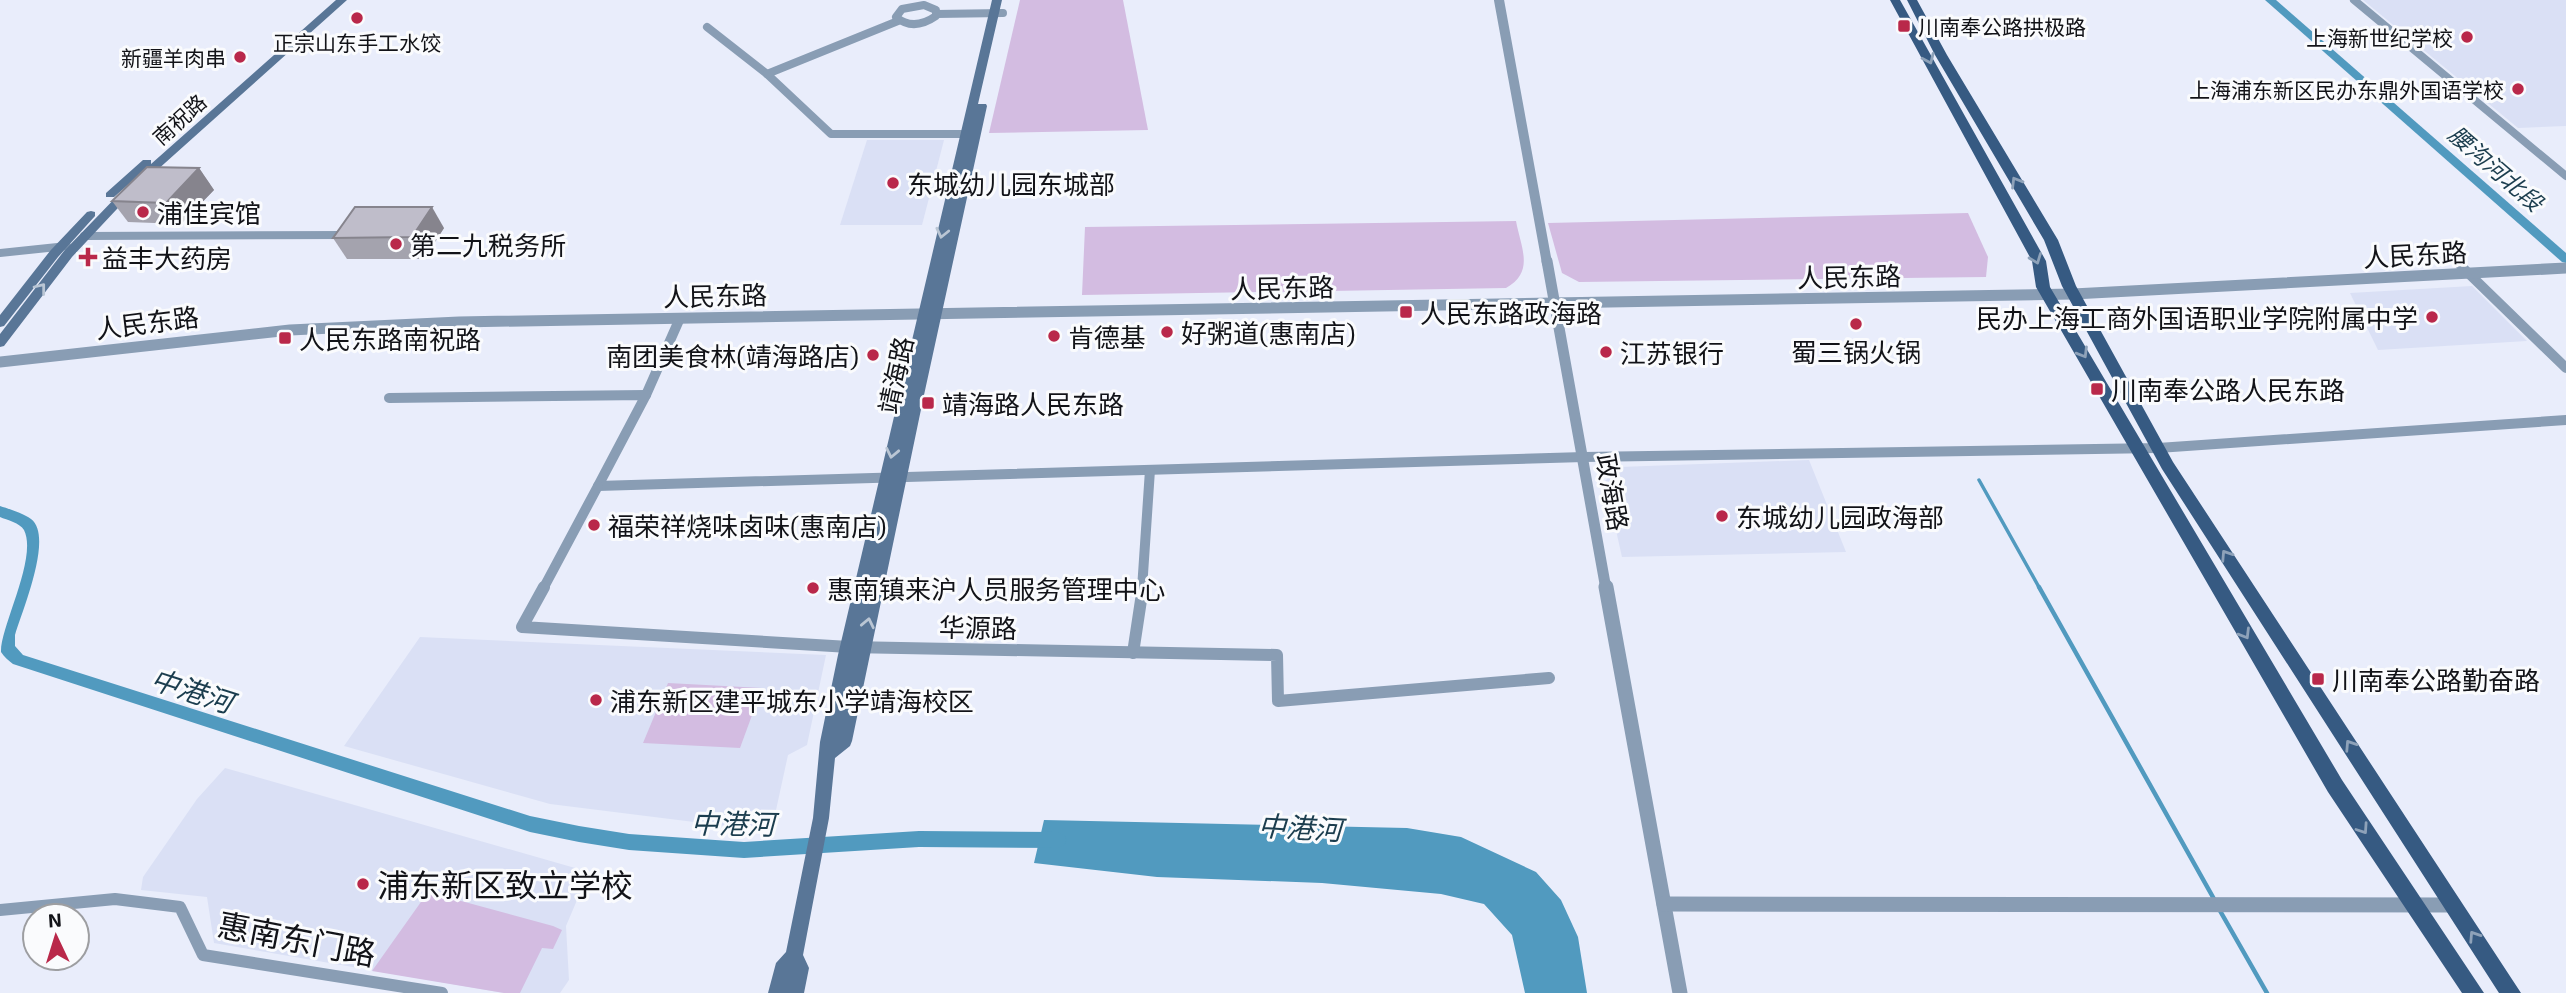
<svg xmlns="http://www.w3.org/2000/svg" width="2566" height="993" viewBox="0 0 2566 993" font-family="'Exo 2','Noto Sans SC',sans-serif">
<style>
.built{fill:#dae0f5}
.green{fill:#d3bce1}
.water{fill:#519abf}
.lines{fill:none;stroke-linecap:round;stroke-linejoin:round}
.stream-far1{stroke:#519abf;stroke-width:3.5}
.stream{stroke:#519abf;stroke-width:4.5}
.canal{fill:#519abf;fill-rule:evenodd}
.minor-far2{stroke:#899db4;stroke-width:8}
.minor-far1{stroke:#899db4;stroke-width:10}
.minor{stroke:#899db4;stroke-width:12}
.tertiary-far2{stroke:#899db4;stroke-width:10}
.tertiary-far1{stroke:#899db4;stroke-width:11}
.tertiary{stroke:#899db4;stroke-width:15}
.secondary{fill:#597697;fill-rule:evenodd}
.primary{fill:#365a82;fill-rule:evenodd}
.wall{fill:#a4a3ae}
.shaded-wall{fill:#86848d}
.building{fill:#bfbdca;stroke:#86848d;stroke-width:2}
.oneway{stroke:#8ea2b9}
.oneway2{stroke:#bac6d4}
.poi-dot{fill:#b9284a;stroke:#fafbfd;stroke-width:2.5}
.labels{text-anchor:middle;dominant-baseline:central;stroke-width:6;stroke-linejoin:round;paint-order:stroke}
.far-poi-label{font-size:21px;fill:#121318;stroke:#fafbfd;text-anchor:end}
.far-street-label{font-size:21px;fill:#121318;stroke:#fafbfd}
.far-water-label{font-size:23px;font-style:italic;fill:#1b3d4e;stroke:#fafbfd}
.poi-label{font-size:26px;fill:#121318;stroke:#fafbfd;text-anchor:start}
.street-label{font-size:26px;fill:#121318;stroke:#fafbfd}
.water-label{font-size:28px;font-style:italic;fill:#1b3d4e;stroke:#fafbfd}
.near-poi-label{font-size:32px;fill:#121318;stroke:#fafbfd;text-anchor:start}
.near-street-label{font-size:32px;fill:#121318;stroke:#fafbfd}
</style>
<rect width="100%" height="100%" fill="#e9edfb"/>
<g class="built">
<polygon points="2363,0 2566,0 2566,126 2518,128"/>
<polygon points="867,140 944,140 922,225 840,225"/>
<polygon points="2472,286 2527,341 2378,350 2350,293"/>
<polygon points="1809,460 1846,552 1622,557 1605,481 1620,467"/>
<polygon points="420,637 826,655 807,745 788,755 773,824 734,827 550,804 344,746"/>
<polygon points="225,768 589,872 566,926 569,980 560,993 504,993 214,943 207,897 141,890 143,877 197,799"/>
</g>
<g class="green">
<polygon points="1020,0 1123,0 1148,130 989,133"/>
<polygon points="1968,213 1988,257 1986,277 1579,282 1562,273 1548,223"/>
<path d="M 1516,221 C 1521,248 1535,272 1506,288 L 1082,295 L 1085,227 Z"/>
<polygon points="668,683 762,688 740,748 643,743"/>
<polygon points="428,892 553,926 562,930 553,949 542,948 520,993 504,993 372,971"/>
</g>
<polygon class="water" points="1044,820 1407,828 1461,837 1536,872 1561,900 1578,937 1587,993 1525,993 1512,935 1484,904 1441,894 1322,883 1157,877 1034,863"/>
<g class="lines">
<polyline class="stream-far1" points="1979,480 2040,589"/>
<g class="stream">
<polyline points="2039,587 2214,899"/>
<polyline points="2219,909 2267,993"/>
</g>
<g class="canal">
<polygon points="2265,0 2276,0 2566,253 2566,263 2562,262"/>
<path d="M 0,506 C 9,509 23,513 31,519 C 54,536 22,611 15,635 L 15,646 L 23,655 L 530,816 L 579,826 L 629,834 L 744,842 L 919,831 L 1058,832 L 1064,835 L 1067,840 L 1064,845 L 1058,848 L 919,847 L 744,858 L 629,850 L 579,842 L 530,832 L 13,664 C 9,661 4,657 1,652 C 0,627 38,558 24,530 C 20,523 7,520 0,517 Z"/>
</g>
<g class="minor-far2">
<polyline points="2354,0 2566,176"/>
<path d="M 924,5 L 936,10 L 936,16 C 923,25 909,28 896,17 L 902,9 Z"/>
<polyline points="936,14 1003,13"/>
<polyline points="707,27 767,74 831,134 972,134"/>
<polyline points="767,74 898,21"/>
<polyline points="84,236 347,235"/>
<polyline points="0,253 67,246"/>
</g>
<g class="minor-far1">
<polyline points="2461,266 2566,368"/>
<polyline points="646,395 680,318"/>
<polyline points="389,398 646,395 598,486 1584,457 2158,448 2566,420"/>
<polyline points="543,589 598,486"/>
<polyline points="1142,589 1150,470"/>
</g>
<g class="minor">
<polyline points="544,587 522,627 849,647 1277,655 1278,701 1549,678"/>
<polyline points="1133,653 1143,587"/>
<polyline points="0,910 115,899 180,907 203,955 442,993"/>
</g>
<polyline class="tertiary-far2" points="1499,0 1547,263"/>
<g class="tertiary-far1">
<polyline points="1547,261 1606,589"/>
<polyline points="0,362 290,330 459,322 2073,294 2566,268"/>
</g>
<g class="tertiary">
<polyline points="1606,587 1680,993"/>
<polyline points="1664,904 2454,905"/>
</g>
<g class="secondary">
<polygon points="336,0 347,0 146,180 138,180 138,176 114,197 106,197 106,193 143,160 151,160 151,164"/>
<polygon points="992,0 1002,0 978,104 986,104 987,106 924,395 852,741 850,746 835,758 829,818 803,955 809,968 804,993 768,993 776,963 786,952 813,818 820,742 838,655"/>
<polygon points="127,189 133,192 131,194 72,257 4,346 0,347 0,334 64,251 123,190"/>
<polygon points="91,211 95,212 95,216 58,257 4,326 0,327 0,315 50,251 87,212"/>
</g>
<g class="primary">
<polygon points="1890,0 1900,0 2046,261 2050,287 2342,780 2484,993 2462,993 2328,792 2036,287 2032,261"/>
<polygon points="1907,0 1917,0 1947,55 2058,240 2076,286 2173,462 2521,993 2499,993 2162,469 2062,286 2044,240 1935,55"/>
</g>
</g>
<g class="wall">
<polygon points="199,168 214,190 181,224 128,222 112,201"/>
<polygon points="444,228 424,259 347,259 333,238"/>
</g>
<g class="shaded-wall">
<polygon points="199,168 214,190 181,224 166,203"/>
<polygon points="432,207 444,228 424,259 412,237"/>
</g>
<g class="building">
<polygon points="147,167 199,168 166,203 112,201"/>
<polygon points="355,207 432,207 412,237 333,238"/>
</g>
<defs><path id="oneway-chevron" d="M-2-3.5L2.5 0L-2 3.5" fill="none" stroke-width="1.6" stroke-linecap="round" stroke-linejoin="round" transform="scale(1.75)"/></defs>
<g class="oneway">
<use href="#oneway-chevron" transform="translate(1929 59) rotate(66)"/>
<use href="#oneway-chevron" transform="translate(2016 182) rotate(-121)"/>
<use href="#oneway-chevron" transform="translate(2036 259) rotate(69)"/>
<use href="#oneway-chevron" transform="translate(2083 353) rotate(59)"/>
<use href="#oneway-chevron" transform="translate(2226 555) rotate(-123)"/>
<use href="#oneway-chevron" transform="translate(2245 634) rotate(59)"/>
<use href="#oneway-chevron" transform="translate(2350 745) rotate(-123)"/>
<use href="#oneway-chevron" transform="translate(2363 829) rotate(56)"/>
<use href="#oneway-chevron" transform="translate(2474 936) rotate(-123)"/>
</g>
<g class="oneway2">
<use href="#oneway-chevron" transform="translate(942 233) rotate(103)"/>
<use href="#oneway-chevron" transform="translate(41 288) rotate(-52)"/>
<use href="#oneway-chevron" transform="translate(892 453) rotate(102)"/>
<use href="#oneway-chevron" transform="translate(868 623) rotate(-78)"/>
</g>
<g class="poi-dot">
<circle cx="357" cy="18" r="7"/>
<rect x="1897" y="19" width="14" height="14" rx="3.5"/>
<circle cx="2467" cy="37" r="7"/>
<circle cx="240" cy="57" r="7"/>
<circle cx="2518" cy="89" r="7"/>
<circle cx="893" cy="183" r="7"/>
<circle cx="143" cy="212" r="7"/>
<circle cx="396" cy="244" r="7"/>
<path d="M84.5 246.5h7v7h7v7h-7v7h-7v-7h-7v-7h7z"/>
<rect x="1399" y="305" width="14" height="14" rx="3.5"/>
<circle cx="2432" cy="317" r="7"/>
<circle cx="1856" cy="324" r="7"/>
<circle cx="1167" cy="332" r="7"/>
<circle cx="1054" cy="336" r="7"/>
<rect x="278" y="331" width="14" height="14" rx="3.5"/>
<circle cx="1606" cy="352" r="7"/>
<circle cx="873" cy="355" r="7"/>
<rect x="2090" y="382" width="14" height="14" rx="3.5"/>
<rect x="921" y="396" width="14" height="14" rx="3.5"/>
<circle cx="1722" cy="516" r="7"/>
<circle cx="594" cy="525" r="7"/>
<circle cx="813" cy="588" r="7"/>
<rect x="2311" y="672" width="14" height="14" rx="3.5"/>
<circle cx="596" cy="700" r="7"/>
<circle cx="363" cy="884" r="7"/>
</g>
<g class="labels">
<g class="far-poi-label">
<text x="1918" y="26" text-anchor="start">川南奉公路拱极路</text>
<text x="2453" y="37">上海新世纪学校</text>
<text x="357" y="42" text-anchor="middle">正宗山东手工水饺</text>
<text x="226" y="57">新疆羊肉串</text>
<text x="2504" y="89">上海浦东新区民办东鼎外国语学校</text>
</g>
<g class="far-street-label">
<text transform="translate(179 119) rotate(-42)">南祝路</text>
</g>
<g class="far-water-label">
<text transform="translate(2496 168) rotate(41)">腰沟河北段</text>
</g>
<g class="poi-label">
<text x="907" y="183">东城幼儿园东城部</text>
<text x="157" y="212">浦佳宾馆</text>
<text x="410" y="244">第二九税务所</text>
<text x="102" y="257">益丰大药房</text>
<text x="1420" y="312">人民东路政海路</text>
<text x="2418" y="317" text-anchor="end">民办上海工商外国语职业学院附属中学</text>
<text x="1181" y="332">好粥道(惠南店)</text>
<text x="1068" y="336">肯德基</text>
<text x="299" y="338">人民东路南祝路</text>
<text x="1856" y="351" text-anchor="middle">蜀三锅火锅</text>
<text x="1620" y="352">江苏银行</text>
<text x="859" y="355" text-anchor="end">南团美食林(靖海路店)</text>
<text x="2111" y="389">川南奉公路人民东路</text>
<text x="942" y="403">靖海路人民东路</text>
<text x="1736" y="516">东城幼儿园政海部</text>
<text x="608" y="525">福荣祥烧味卤味(惠南店)</text>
<text x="827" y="588">惠南镇来沪人员服务管理中心</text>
<text x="2332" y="679">川南奉公路勤奋路</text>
<text x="610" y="700">浦东新区建平城东小学靖海校区</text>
</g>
<g class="street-label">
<text transform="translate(2415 254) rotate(-3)">人民东路</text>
<text transform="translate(1849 276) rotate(-1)">人民东路</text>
<text transform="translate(1282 287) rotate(-1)">人民东路</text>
<text transform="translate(715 295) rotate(-1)">人民东路</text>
<text transform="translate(147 322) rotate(-7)">人民东路</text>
<text transform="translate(895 375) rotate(-78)">靖海路</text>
<text transform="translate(1613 492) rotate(80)">政海路</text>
<text transform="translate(978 627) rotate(1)">华源路</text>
</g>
<g class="water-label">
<text transform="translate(192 690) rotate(18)">中港河</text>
<text transform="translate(733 823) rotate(1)">中港河</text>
<text transform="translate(1300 827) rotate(3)">中港河</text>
</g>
<g class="near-poi-label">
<text x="377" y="884">浦东新区致立学校</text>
</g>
<g class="near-street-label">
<text transform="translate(297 938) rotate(11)">惠南东门路</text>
</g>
</g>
<g transform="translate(56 937) rotate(356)"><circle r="33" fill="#fafbfd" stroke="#9d9ea1" stroke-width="2"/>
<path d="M0-5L12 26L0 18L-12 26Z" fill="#b9284a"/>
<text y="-10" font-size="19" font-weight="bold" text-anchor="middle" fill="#121318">N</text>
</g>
</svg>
